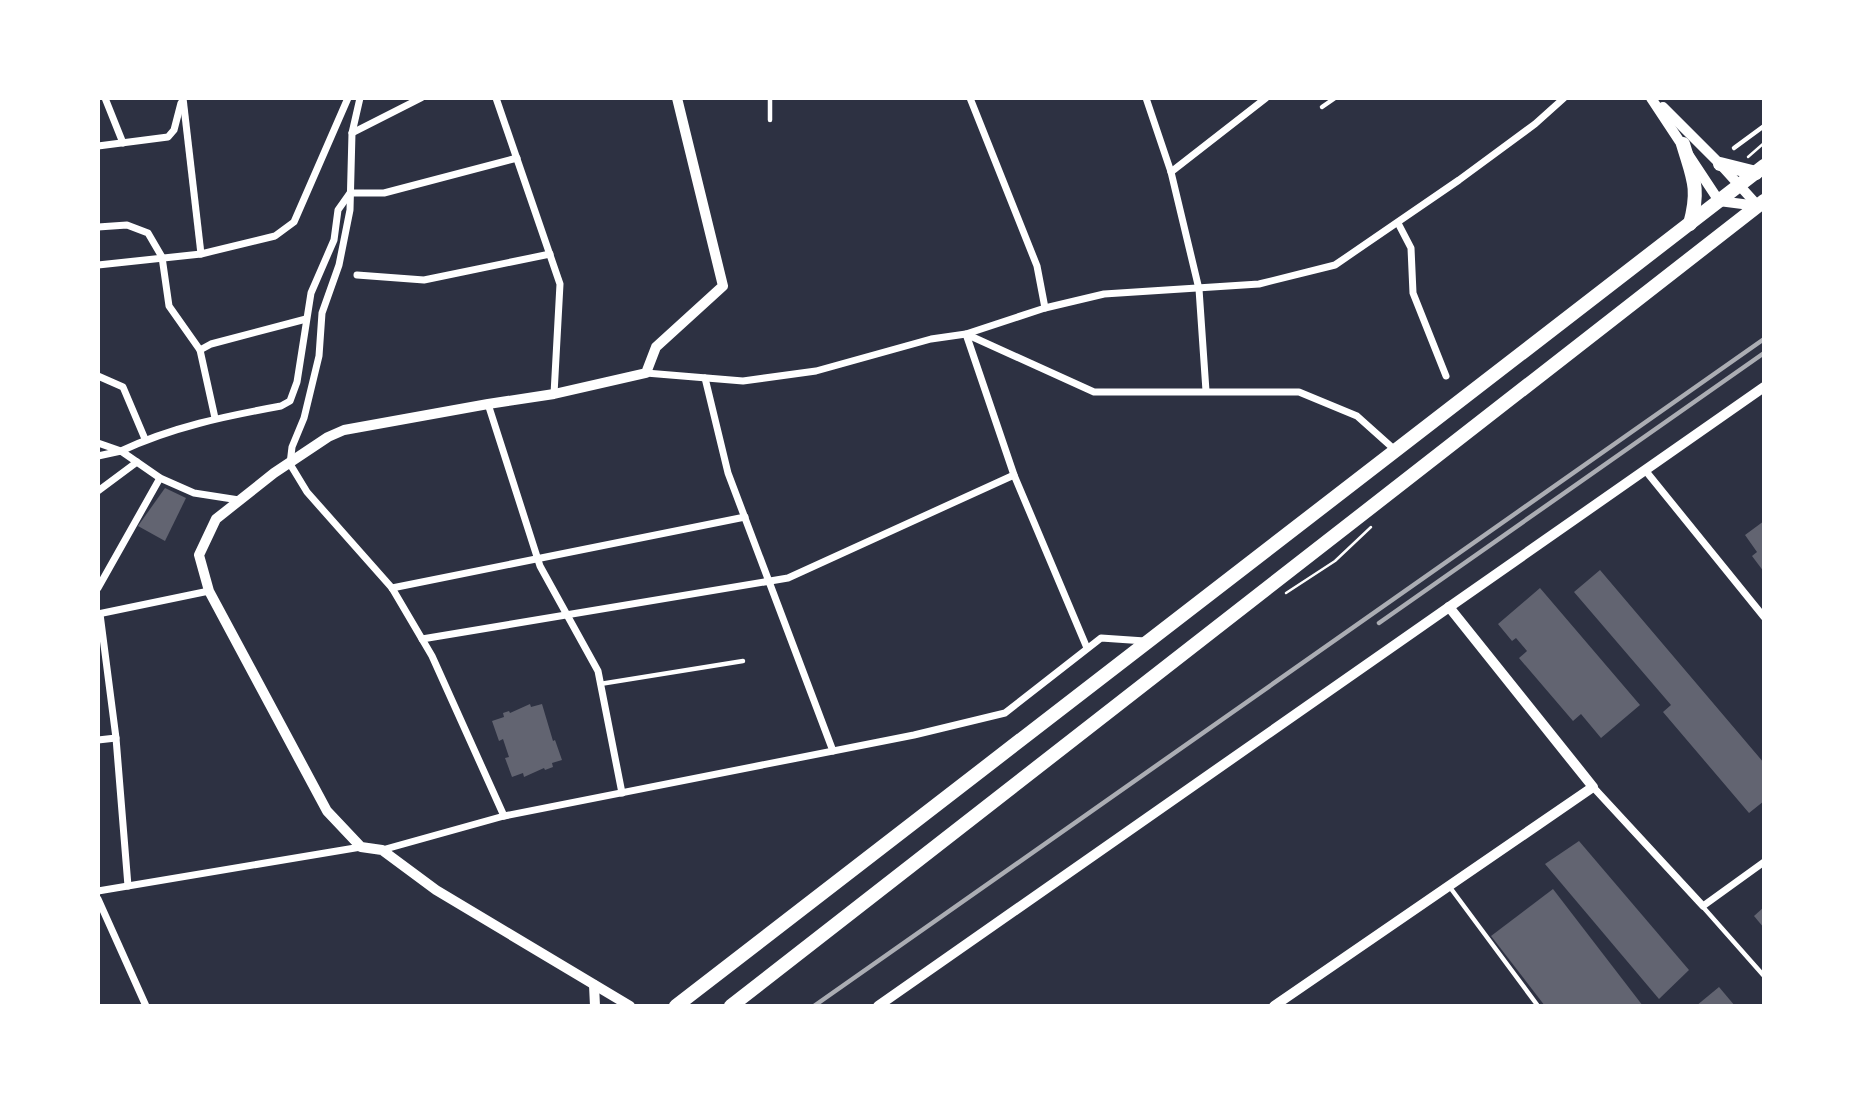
<svg xmlns="http://www.w3.org/2000/svg" width="1862" height="1104" viewBox="0 0 1862 1104" font-family="'PT Sans Narrow',sans-serif">
<style>
.building{fill:#626471}
.lines{fill:none;stroke-linecap:round;stroke-linejoin:round}
.path{stroke:#fff;stroke-width:2.5}
.service{stroke:#fff;stroke-width:4.5}
.minor{stroke:#fff;stroke-width:7}
.tertiary{stroke:#fff;stroke-width:10}
.trunk{stroke:#fff;stroke-width:14}
.rail{stroke:#abadb3;stroke-width:4.5}
</style>
<rect width="100%" height="100%" fill="#2d3142"/>
<g class="building">
<polygon points="165,488 186,498 165,541 138,526"/>
<polygon points="1764,521 1764,572 1752,556 1757,552 1745,535"/>
<polygon points="1600,570 1764,763 1764,801 1749,813 1663,712 1671,705 1574,592"/>
<polygon points="1540,588 1640,705 1601,738 1581,714 1573,721 1519,658 1527,651 1516,638 1512,641 1498,624"/>
<polygon points="530,704 531,707 542,704 553,741 555,740 562,760 552,763 553,767 545,770 544,768 524,777 523,773 512,777 505,758 509,757 503,739 499,741 492,721 504,717 503,713 509,711 510,713"/>
<polygon points="1579,841 1689,970 1659,999 1545,864"/>
<polygon points="1553,889 1643,1006 1545,1006 1491,936"/>
<polygon points="1764,907 1764,928 1754,916"/>
<polygon points="1719,987 1735,1006 1696,1006"/>
</g>
<g class="lines">
<g class="path">
<polyline points="1748,157 1764,143"/>
<polyline points="1286,593 1335,561 1371,527"/>
</g>
<g class="service">
<polyline points="1322,107 1335,98"/>
<polyline points="770,120 770,98"/>
<polyline points="1734,148 1764,126"/>
<polyline points="600,684 743,661"/>
<polyline points="1449,886 1538,1006"/>
<polyline points="1703,907 1764,976"/>
</g>
<g class="minor">
<polyline points="105,98 123,143"/>
<polyline points="183,98 201,254"/>
<polyline points="360,98 352,133 350,210 339,265 322,313 319,356 304,418 292,447 290,464 307,492 392,588 432,656 504,816"/>
<polyline points="496,98 560,284 554,394"/>
<polyline points="970,98 1037,266 1045,308"/>
<polyline points="1146,98 1171,172 1199,289 1206,391"/>
<polyline points="352,133 421,98"/>
<polyline points="98,146 168,137 174,130 181,103"/>
<polyline points="1171,172 1266,98"/>
<polyline points="1398,223 1411,248 1413,293 1446,376"/>
<polyline points="98,227 127,225 148,233 162,257 169,306 200,350 215,418"/>
<polyline points="98,265 201,254 275,236 294,222 348,98"/>
<polyline points="357,275 424,280 550,254"/>
<polyline points="200,350 211,344 306,319"/>
<polyline points="646,373 743,381 816,371 931,339 966,334 1094,392 1299,392 1357,416 1395,450"/>
<polyline points="98,376 123,387 145,439"/>
<polyline points="705,378 728,473 833,751"/>
<polyline points="488,404 540,566 598,671 622,793"/>
<path d="M 98,443 L 121,451 C 172,427 226,416 281,406 L 290,401 L 297,382 L 311,293 L 334,240 L 338,210 L 350,193 L 384,193 L 517,158"/>
<polyline points="98,456 121,451 160,478 194,493 239,500"/>
<polyline points="1645,470 1764,617"/>
<polyline points="98,491 137,462"/>
<polyline points="98,588 160,478"/>
<polyline points="392,588 745,517"/>
<polyline points="98,614 209,591"/>
<polyline points="100,614 116,738 128,886"/>
<polyline points="422,639 788,578 1014,475"/>
<polyline points="1087,648 1014,475 966,334 1045,308 1104,294 1259,284 1335,265 1459,180 1535,124 1564,98"/>
<polyline points="98,740 116,738"/>
<polyline points="1593,787 1703,906 1764,862"/>
<polyline points="382,850 504,816 914,735 1005,713 1101,638 1145,641"/>
<polyline points="98,891 361,847"/>
<polyline points="98,899 146,1006"/>
</g>
<g class="tertiary">
<polyline points="1651,98 1719,201 1758,206"/>
<polyline points="1663,107 1720,164 1758,206"/>
<polyline points="594,985 595,1006"/>
<polyline points="630,1006 436,890 382,850 361,847 327,811 209,591 199,555 216,519 274,473 328,437 344,430 488,404 554,394 646,373 656,347 723,286 677,98"/>
<polyline points="878,1006 1764,387"/>
<polyline points="1274,1006 1593,787 1449,607"/>
</g>
<g class="trunk">
<path d="M 1683,144 C 1693,178 1700,188 1690,224"/>
<polyline points="1720,164 1756,173"/>
<polyline points="676,1006 1764,166"/>
<polyline points="731,1006 1764,201"/>
</g>
<g class="rail">
<polyline points="1379,623 1764,353"/>
<polyline points="814,1006 1764,339"/>
</g>
</g>
<rect width="1862" height="1104" fill="none" stroke="#ffffff" stroke-width="200"/>
</svg>
